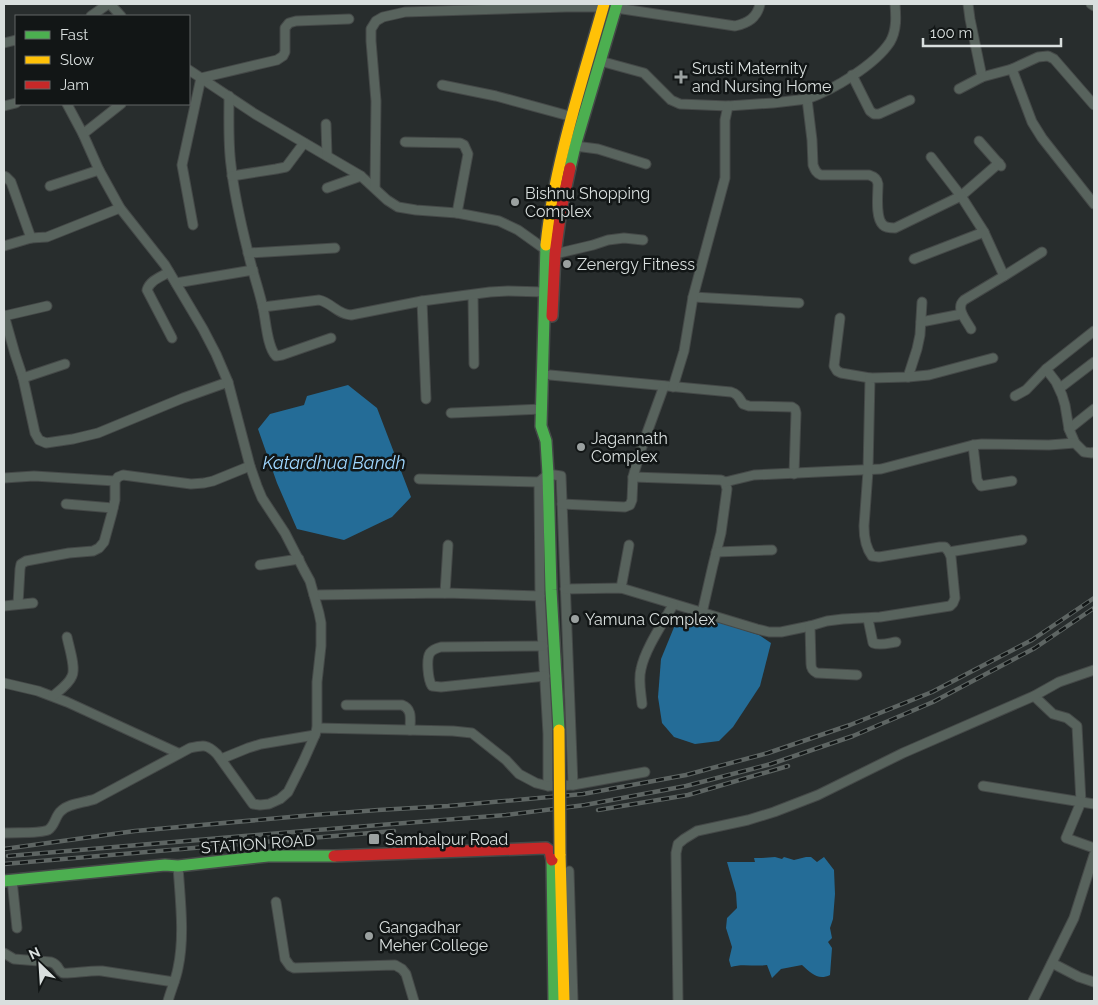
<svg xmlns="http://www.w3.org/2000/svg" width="1098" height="1005" viewBox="0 0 1098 1005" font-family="Raleway,sans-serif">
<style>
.water{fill:#246c97}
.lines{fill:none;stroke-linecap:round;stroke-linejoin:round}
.street-casing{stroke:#454948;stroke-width:11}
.fast-casing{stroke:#454948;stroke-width:14}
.slow-casing{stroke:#454948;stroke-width:14}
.jam-casing{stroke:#454948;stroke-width:14}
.street{stroke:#58635d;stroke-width:9}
.fast{stroke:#4caf50;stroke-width:11}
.slow{stroke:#ffc107;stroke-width:11}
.jam{stroke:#c62828;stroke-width:11}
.rail-casing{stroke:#5e6563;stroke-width:4.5}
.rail{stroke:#121616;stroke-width:2.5;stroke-dasharray:8;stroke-linecap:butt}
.slow-bridge-casing{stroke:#454948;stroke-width:14;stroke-linecap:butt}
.slow-bridge{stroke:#ffc107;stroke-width:11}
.poi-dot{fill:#9ba1a0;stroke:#121616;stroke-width:2}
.labels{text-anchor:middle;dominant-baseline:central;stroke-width:5;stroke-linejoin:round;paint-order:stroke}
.poi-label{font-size:16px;fill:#d9dfde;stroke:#121616;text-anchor:start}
.street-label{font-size:16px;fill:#d9dfde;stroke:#121616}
.water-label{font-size:18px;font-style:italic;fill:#9fd7ff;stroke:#121616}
</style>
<rect width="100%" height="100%" fill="#282d2d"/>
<g class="water">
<polygon points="348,385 377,408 411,497 392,517 344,540 297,529 277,483 258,429 270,414 304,405 307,396"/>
<polygon points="690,613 759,635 771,643 760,686 733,727 719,741 695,744 674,737 662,723 658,697 661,659 677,620"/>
<path d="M 775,857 L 782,859 L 784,857 L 794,860 L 806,857 L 811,857 L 817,862 L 824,857 L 834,870 L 835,894 L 833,919 L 830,928 L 832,938 L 828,942 L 832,948 L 830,975 C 818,981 811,973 802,965 L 781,969 L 772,978 L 767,965 C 755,967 742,963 731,967 L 729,960 L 732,947 L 726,928 L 727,918 L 737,908 L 736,893 L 727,862 L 755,862 L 754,858 L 762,858 Z"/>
</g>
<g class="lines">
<defs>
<g id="street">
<polyline points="110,4 121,16"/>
<path d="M 895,4 C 896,16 897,30 890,42 C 875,65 833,90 807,99 L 812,140 L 813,165 C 815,170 816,173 821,175 L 869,175 C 875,177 877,179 878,184 C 878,194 875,218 883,225 C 886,228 891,228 895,228 L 961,196 L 999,163"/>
<polyline points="968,4 970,19 982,77"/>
<polyline points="1091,4 1094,6"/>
<path d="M 616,8 L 735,26 C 748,23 757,18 760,4"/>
<polyline points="91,16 108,4"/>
<polyline points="4,43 16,40"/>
<polyline points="600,61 644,73 671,100 680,104 728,106 773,103 807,99"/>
<polyline points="1012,69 1032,122 1042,138 1094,204"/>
<polyline points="189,70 255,114 361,176 387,200 398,207 416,210 457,213 499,221 518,230 546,250 555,254 593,245 608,240 624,238 643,240"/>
<polyline points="852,75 870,111 874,114 879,114 910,100"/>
<polyline points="442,85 496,96 573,117"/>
<polyline points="959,89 982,77 1012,69 1038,57 1048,56 1054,59 1094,105"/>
<path d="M 229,96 C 229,119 228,143 231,165 C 234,194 241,224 248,252 C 252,271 259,289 263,308 C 266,321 267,347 276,356 L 282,355 L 331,338"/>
<polyline points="4,106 16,103"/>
<polyline points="326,124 327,156"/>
<polyline points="83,134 121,104"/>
<polyline points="979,141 1001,166"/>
<polyline points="405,142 460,143 464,145 468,154 457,213"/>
<polyline points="575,146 598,149 646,164"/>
<polyline points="931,157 961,196 984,232 1004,276"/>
<polyline points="4,176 6,177 11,182 31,238"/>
<polyline points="232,176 276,169 286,167 304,143"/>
<polyline points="50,186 99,170"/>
<polyline points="327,188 361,176"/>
<polyline points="375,188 376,101 371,41 371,29 376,21 383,17 405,12 566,7 603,7"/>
<polyline points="193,225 182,165 201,78 277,60 283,56 285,52 285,28 289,23 296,21 349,19"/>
<polyline points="4,246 31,238 47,237 120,208"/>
<polyline points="248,253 335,248"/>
<polyline points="914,259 984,232"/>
<path d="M 169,272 C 161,277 150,280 147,290 L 172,338"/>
<polyline points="176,283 253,270"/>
<polyline points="473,295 474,364"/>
<polyline points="693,297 799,303"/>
<polyline points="422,301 426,399"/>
<path d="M 263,307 L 319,300 C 332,303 337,314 351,315 L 422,301 L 490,292 L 508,291 L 545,292"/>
<polyline points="4,315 15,354 23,378 35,433 39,440 46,443 73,439 98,433 183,398 228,382"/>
<polyline points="4,316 47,306"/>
<polyline points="840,318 834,366 837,371 841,373 870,378"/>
<polyline points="921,322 962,314"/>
<path d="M 971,329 C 966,320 955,308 964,300 L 1004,276 L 1042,252"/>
<path d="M 550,375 L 731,392 C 738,394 739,398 743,404 L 749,406 L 792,407 L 795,409 L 796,413 L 794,474"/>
<polyline points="908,377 917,349 920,335 922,302"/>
<polyline points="23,378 65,364"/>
<polyline points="673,387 684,351 693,297 725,178 725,120 728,106"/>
<polyline points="1060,388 1094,362"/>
<polyline points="1015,396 1026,390 1046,369"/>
<polyline points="451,413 542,409"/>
<polyline points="1069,429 1094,409"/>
<polyline points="1075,443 1069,429 1065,405 1062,395 1056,382 1046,369 1094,331"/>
<polyline points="973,445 977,480 981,486 1012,481"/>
<polygon points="548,474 561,476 573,785 548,786 548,734 540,596 539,482"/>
<polyline points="633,477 721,480 725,482 727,489 721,533 713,565 702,613"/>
<polyline points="4,478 34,476 115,481"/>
<polyline points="419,479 539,482"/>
<polyline points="725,482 754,475 881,469 973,445 982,444 1049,445 1075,443 1084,452 1092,453 1094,452"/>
<polyline points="66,504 113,508"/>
<polyline points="562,504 625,507 630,505 632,500 633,477 640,452 664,386"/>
<polyline points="716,552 772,550"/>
<polyline points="949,552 1022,540"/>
<polyline points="260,565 299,559"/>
<polyline points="621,588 629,545"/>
<path d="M 565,589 L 621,588 L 757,629 L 769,632 L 781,632 L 810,626 L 827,621 L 843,619 L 880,617 L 950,606 L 953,603 L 955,598 L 951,557 L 949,552 L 945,547 L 940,547 L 879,557 L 872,556 C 865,547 864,536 864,526 L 868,471 L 870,378 L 908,377 L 929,375 L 993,358"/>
<polyline points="445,593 448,545"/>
<polyline points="314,595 445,593 540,596"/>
<polyline points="18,604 20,569 21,564 26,561 69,553 93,551 99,548 104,542 112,513 115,500 115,481 118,477 123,475 191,484 204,483 213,481 250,466"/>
<polyline points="4,606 33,603"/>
<path d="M 868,619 L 873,643 C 880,646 889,643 896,642"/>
<path d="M 810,626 L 811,664 C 811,669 813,671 817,673 L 857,675"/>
<path d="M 543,646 L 441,647 C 437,648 433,649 430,653 C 426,659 428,680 432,686 L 441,687 L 545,676"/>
<polyline points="4,683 38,691 67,702 178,753"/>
<path d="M 53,696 C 59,691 69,684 72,676 C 76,668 69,647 67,637"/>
<polyline points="1034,696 1053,714 1067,718 1077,726 1081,802 1066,838 1094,848"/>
<path d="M 642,704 C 641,693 638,680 641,669 C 645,649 663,623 673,605"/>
<path d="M 346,705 L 402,705 C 413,709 410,720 410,730"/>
<polyline points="317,728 453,731 472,733 506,760 519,774 536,783 548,786"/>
<polyline points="221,759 248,748 261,744 315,735"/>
<polyline points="573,785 645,772"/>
<polyline points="983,786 1094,804"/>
<path d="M 4,833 C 14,832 39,834 48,830 C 55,826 55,816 61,811 C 69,803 84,803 95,799 L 190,748 C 203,745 207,744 217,754 L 253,804 L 260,805 L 269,804 L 280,799 L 288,792 L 303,762 L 315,735 L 317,728 L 317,682 L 321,646 L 321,623 L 319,613 L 310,581 L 304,570 L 285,533 L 262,498 L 257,486 L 250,466 L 228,382 L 216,354 L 203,329 L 165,265 L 120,208 L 99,170 L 83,134 L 67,104"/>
<polyline points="569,871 573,1001"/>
<polyline points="12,880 17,928"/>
<polyline points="276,902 285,959 290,966 294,968 395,965 402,969 406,974 414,1001"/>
<path d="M 4,953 L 14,959 L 51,962 C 60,965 57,970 63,973 C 67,974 94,970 102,971 L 174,982"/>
<polyline points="1052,963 1079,977 1094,982"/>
<path d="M 168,1001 C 171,990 176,979 178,968 C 185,936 180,898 178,866"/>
<polyline points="678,1001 676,853 678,844 684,839 697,831 748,820 774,812 818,795 903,753 1034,696 1059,682 1094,670"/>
<polyline points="1033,1001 1074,918 1094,855"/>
</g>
<g id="fast">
<polyline points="570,168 575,146 617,4"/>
<polyline points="546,245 541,426 546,441 548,474 551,590 559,730"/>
<polyline points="552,860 554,1001"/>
<polyline points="4,881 165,865 178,866 268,856 334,856"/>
</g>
<g id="slow">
<path d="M 546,245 C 554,165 582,82 604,4"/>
<polyline points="560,854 564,1001"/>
</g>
<g id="jam">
<polyline points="552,316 555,254 561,210 570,168"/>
<polyline points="334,856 546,848 550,851 552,860"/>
</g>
</defs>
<use href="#street" class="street-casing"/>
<use href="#fast" class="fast-casing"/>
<use href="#slow" class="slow-casing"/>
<use href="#jam" class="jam-casing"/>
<use href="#street" class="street"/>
<use href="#fast" class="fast"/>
<use href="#slow" class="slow"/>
<use href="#jam" class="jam"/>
<defs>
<g id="rail">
<polyline points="598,810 688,795 788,766"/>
<polyline points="4,849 135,831 313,815 378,810 448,806 583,794 686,775 768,753 850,725 932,692 1032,640 1094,598"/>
<polyline points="8,856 317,830 506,815 585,805 686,786 771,764 853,736 933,702 1035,648 1094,608"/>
<polyline points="4,864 394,831"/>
</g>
</defs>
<use href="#rail" class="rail-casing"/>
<use href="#rail" class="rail"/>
<defs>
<polyline id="slow-bridge" points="559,730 560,854"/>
</defs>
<use href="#slow-bridge" class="slow-bridge-casing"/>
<use href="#slow-bridge" class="slow-bridge"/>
</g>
<g class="poi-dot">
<path d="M678.5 69.5h5v5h5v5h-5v5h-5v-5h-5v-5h5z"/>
<circle cx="515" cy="202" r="5"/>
<circle cx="567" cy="264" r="5"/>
<circle cx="581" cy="447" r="5"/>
<circle cx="575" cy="619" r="5"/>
<rect x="368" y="833" width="12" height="12" rx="2.5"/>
<circle cx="369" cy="936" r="5"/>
</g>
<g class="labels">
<g class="poi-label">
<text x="692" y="68">Srusti Maternity<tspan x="692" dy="18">and Nursing Home</tspan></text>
<text x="525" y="193">Bishnu Shopping<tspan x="525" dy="18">Complex</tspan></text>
<text x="577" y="264">Zenergy Fitness</text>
<text x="591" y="438">Jagannath<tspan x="591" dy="18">Complex</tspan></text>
<text x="585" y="619">Yamuna Complex</text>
<text x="385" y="839">Sambalpur Road</text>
<text x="379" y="927">Gangadhar<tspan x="379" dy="18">Meher College</tspan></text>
</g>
<g class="street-label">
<text transform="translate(258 844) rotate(-4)">STATION ROAD</text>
</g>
<g class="water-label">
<text x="334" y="462">Katardhua Bandh</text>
</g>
</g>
<rect width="1098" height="1005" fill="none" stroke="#d9dfde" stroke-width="10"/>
<rect x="15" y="15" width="175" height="90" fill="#121616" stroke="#626666"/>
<rect x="25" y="31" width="25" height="8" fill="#4caf50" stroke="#626666"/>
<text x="60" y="40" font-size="15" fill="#d9dfde">Fast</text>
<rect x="25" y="56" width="25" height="8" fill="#ffc107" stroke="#626666"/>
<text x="60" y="65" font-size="15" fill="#d9dfde">Slow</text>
<rect x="25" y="81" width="25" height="8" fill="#c62828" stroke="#626666"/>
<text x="60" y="90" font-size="15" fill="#d9dfde">Jam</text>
<g transform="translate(40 965) rotate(335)" stroke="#121616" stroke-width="4" paint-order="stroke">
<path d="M0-4L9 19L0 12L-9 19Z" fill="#d9dfde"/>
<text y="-8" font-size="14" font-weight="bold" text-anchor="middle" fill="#d9dfde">N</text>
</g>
<path d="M923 38v8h138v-8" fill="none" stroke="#d9dfde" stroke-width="2.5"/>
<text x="930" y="38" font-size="15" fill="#d9dfde" stroke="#121616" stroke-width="4" paint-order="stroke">100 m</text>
</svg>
